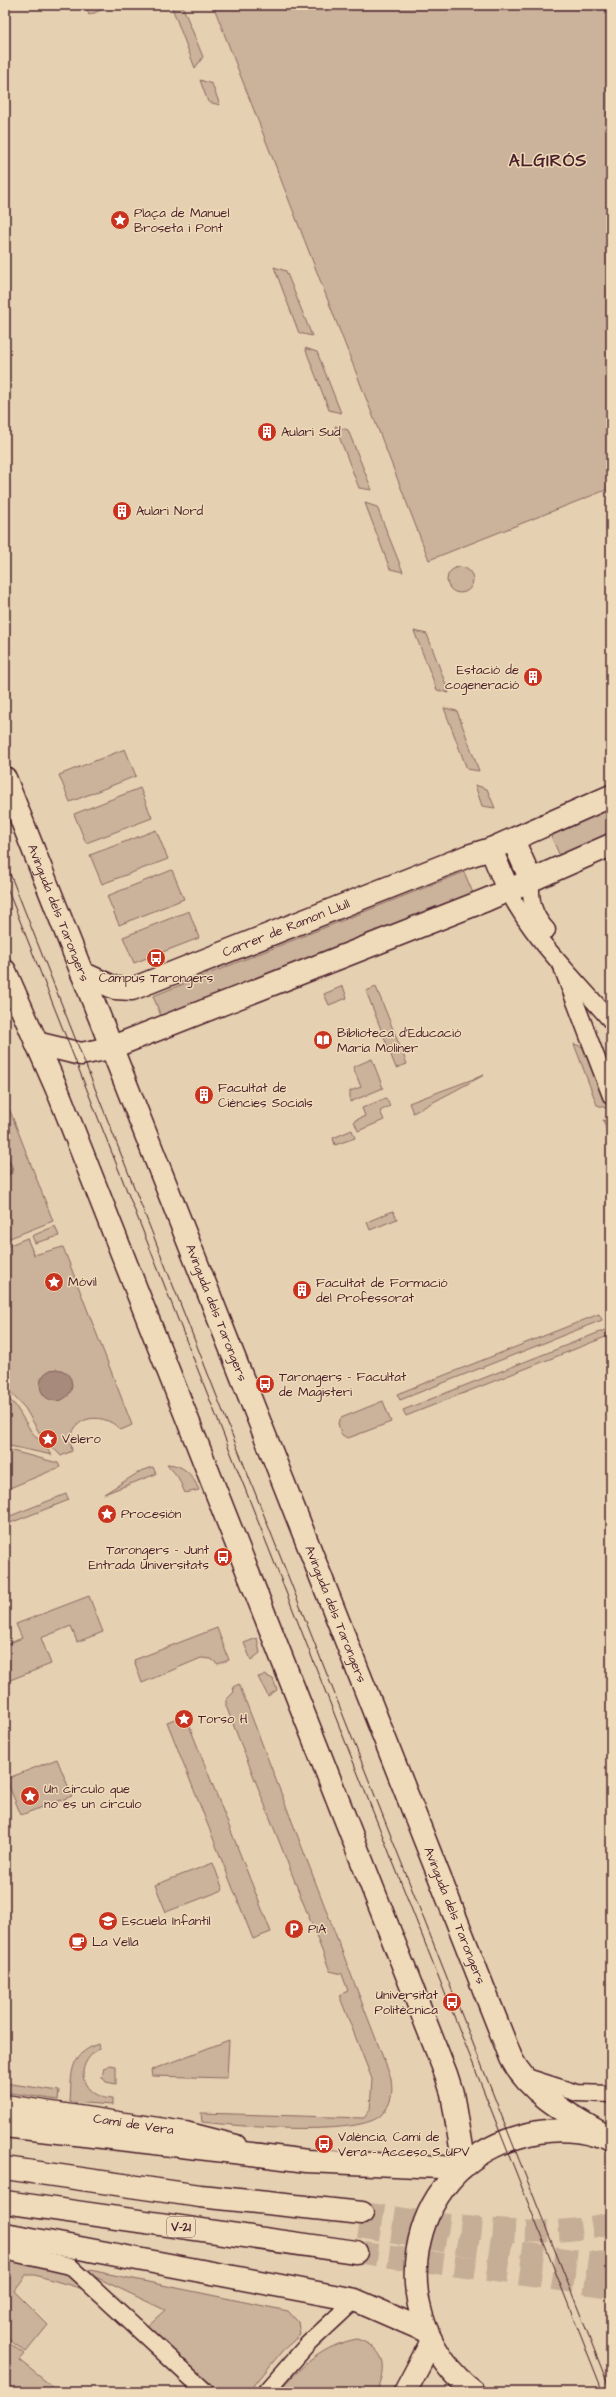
<svg xmlns="http://www.w3.org/2000/svg" width="616" height="2397" viewBox="0 0 616 2397" font-family="'Architects Daughter',sans-serif">
<style>
.green{fill:#cbb29a;stroke:#8a6862}
.water{fill:#a88a7b;stroke:#825f5b}
.lines{fill:none;stroke-linecap:round;stroke-linejoin:round}
.primary-tunnel{stroke:#c6ad96;stroke-width:22;stroke-dasharray:22 11;stroke-linecap:butt}
.motorway-tunnel{stroke:#c6ad96;stroke-width:22;stroke-dasharray:22 11;stroke-linecap:butt}
.minor-casing{stroke:#4a1f2b;stroke-width:19}
.tertiary-casing{stroke:#4a1f2b;stroke-width:23}
.secondary-casing{stroke:#4a1f2b;stroke-width:25}
.primary-casing{stroke:#4a1f2b;stroke-width:25}
.motorway-casing{stroke:#4a1f2b;stroke-width:25}
.minor{stroke:#efdbb9;stroke-width:16}
.tertiary{stroke:#efdbb9;stroke-width:20}
.secondary{stroke:#efdbb9;stroke-width:22}
.primary{stroke:#efdbb9;stroke-width:22}
.motorway{stroke:#efdbb9;stroke-width:22}
.tram{stroke:#4a1f2b;stroke-width:1}
.labels{text-anchor:middle;dominant-baseline:central;stroke-width:3;stroke-linejoin:round;paint-order:stroke}
.shield{fill:#efdbb9;stroke:#7c5756;stroke-width:1}
.shield-label{font-size:12px;font-weight:bold;fill:#4a1f2b}
.poi-label{font-size:13px;fill:#4a1f2b;stroke:#efdbb9;text-anchor:start}
.street-label{font-size:13px;fill:#4a1f2b;stroke:#efdbb9}
.district-label{font-size:17px;font-weight:bold;letter-spacing:1px;fill:#4a1f2b;stroke:#efdbb9}
</style>
<rect width="100%" height="100%" fill="#e5d0b1"/>
<filter id="ink" filterUnits="userSpaceOnUse"><feTurbulence type="fractalNoise" baseFrequency=".025" numOctaves="2"/><feDisplacementMap in="SourceGraphic" scale="8" xChannelSelector="R" yChannelSelector="G"/><feConvolveMatrix kernelMatrix="1 2 1 2 8 2 1 2 1" color-interpolation-filters="sRGB"/></filter>
<g filter="url(#ink)">
<g class="green">
<polygon points="85,5 113,5 89,15"/>
<polygon points="171,5 182,5 203,57 195,68"/>
<polygon points="213,5 611,5 611,488 429,560"/>
<polygon points="200,80 212,84 220,105 208,102"/>
<polygon points="274,267 286,271 312,336 299,333"/>
<polygon points="305,348 317,352 341,413 329,410"/>
<polygon points="335,426 348,430 372,490 359,488"/>
<polygon points="365,503 377,507 403,572 390,569"/>
<circle cx="460" cy="580" r="13"/>
<polygon points="414,631 427,634 449,693 437,690"/>
<polygon points="444,708 457,711 479,771 467,769"/>
<polygon points="125,749 136,776 70,802 59,775"/>
<polygon points="475,785 487,789 495,808 482,806"/>
<polygon points="140,788 152,818 86,843 74,814"/>
<polygon points="611,809 611,833 560,856 551,836"/>
<polygon points="156,830 168,859 102,884 90,855"/>
<polygon points="172,870 184,899 119,925 107,896"/>
<polygon points="464,872 473,893 161,1016 153,996"/>
<polygon points="189,911 199,938 134,963 123,937"/>
<polygon points="343,986 347,998 329,1005 324,994"/>
<polygon points="376,987 407,1064 396,1068 366,991"/>
<polygon points="574,1044 586,1048 609,1109 597,1105"/>
<polygon points="372,1059 383,1088 350,1102 350,1091 361,1087 353,1067"/>
<polygon points="484,1075 413,1113 409,1103"/>
<polygon points="5,1098 53,1221 5,1240 5,1176 12,1173 8,1157 5,1158"/>
<polygon points="386,1098 390,1106 380,1111 384,1120 358,1131 354,1121 365,1116 362,1108"/>
<polygon points="603,1120 611,1123 611,1141"/>
<polygon points="352,1130 355,1138 335,1145 333,1138"/>
<polygon points="393,1211 397,1219 370,1230 367,1222"/>
<polygon points="55,1226 59,1236 35,1243 32,1236"/>
<path d="M 27,1238 L 34,1255 L 63,1247 L 132,1425 L 121,1430 C 100,1408 64,1418 72,1451 L 61,1456 L 40,1434 L 25,1408 L 5,1387 L 5,1247 Z"/>
<polygon points="599,1314 602,1320 400,1400 397,1394"/>
<polygon points="605,1330 608,1336 406,1416 403,1410"/>
<polygon points="5,1395 15,1405 31,1431 52,1455 5,1445"/>
<polygon points="383,1401 391,1422 351,1437 347,1438 341,1434 338,1423 341,1418"/>
<polygon points="5,1449 58,1463 60,1467 5,1490"/>
<path d="M 167,1464 C 184,1465 192,1474 199,1490 L 185,1493 L 178,1477 Z"/>
<polygon points="153,1467 156,1474 104,1494 141,1471"/>
<polygon points="66,1494 69,1500 5,1525 5,1518"/>
<polygon points="89,1596 103,1632 77,1642 71,1626 41,1638 51,1664 5,1682 5,1645 22,1638 16,1624"/>
<polygon points="217,1628 229,1660 218,1664 211,1659 201,1658 142,1683 134,1660"/>
<polygon points="257,1638 260,1653 251,1660 244,1643"/>
<polygon points="265,1675 273,1679 277,1690 268,1696 258,1677"/>
<path d="M 239,1684 L 391,2078 C 393,2093 392,2105 380,2116 C 355,2137 235,2126 202,2122 L 201,2113 L 364,2118 L 370,2110 L 372,2079 L 339,1995 L 348,1991 L 342,1974 L 330,1971 L 226,1706 L 226,1700 L 234,1692 L 233,1687 Z"/>
<polygon points="185,1715 271,1932 253,1939 167,1722"/>
<polygon points="57,1759 72,1796 21,1815 6,1779"/>
<polygon points="213,1863 223,1890 166,1912 155,1885"/>
<polygon points="229,2040 227,2078 152,2076 151,2070"/>
<path d="M 98,2044 L 99,2049 C 72,2065 81,2098 113,2099 L 113,2105 L 70,2102 C 72,2074 68,2055 98,2044 Z"/>
<polygon points="110,2065 116,2066 116,2084 106,2082 102,2077 104,2068"/>
<polygon points="5,2083 59,2091 58,2100 5,2092"/>
<polygon points="5,2259 62,2270 83,2287 83,2289 35,2275 26,2275 14,2291 48,2325 26,2352 9,2340 5,2344"/>
<polygon points="90,2270 288,2311 298,2322 300,2335 282,2351 249,2392 218,2392 145,2328 165,2310 87,2273"/>
<path d="M 357,2339 C 384,2348 390,2367 376,2392 L 279,2392 C 301,2366 323,2345 357,2339 Z"/>
<polygon points="9,2343 24,2354 19,2360 59,2392 5,2392 5,2347"/>
</g>
<g class="water">
<polygon points="8,1157 13,1170 10,1171 12,1173 5,1176 5,1158"/>
<circle cx="56" cy="1385" r="16"/>
</g>
<g class="lines">
<g class="primary-tunnel">
<polyline points="359,2227 492,2249 611,2265"/>
<polyline points="356,2252 611,2287"/>
</g>
<path class="motorway-tunnel" d="M 362,2213 C 443,2223 530,2243 611,2223"/>
<defs>
<g id="minor">
<path d="M 531,880 C 530,901 533,915 547,930"/>
<path d="M 508,890 C 532,939 576,979 611,1021"/>
<polyline points="563,970 611,1096"/>
<polyline points="527,2077 577,2093 611,2094"/>
<polyline points="5,2251 70,2266 206,2392"/>
<polyline points="266,2392 308,2344 355,2300"/>
</g>
<g id="tertiary">
<path id="s1" d="M 5,2105 L 185,2132 L 236,2145"/>
</g>
<g id="secondary">
<polyline points="513,840 531,880"/>
<polyline points="491,849 508,890"/>
<path id="s2" d="M 82,973 L 115,988 L 132,989 L 468,856 L 491,849 L 611,796"/>
<polyline points="36,1043 81,1054 110,1048 486,900 611,845"/>
</g>
<g id="primary">
<path id="s3" d="M 5,778 L 511,2058 C 530,2096 576,2118 611,2139"/>
<polyline points="5,971 59,1094 446,2074 452,2093 464,2166"/>
<polyline points="260,2155 307,2161 462,2168"/>
<polyline points="405,2392 431,2343"/>
<path d="M 474,2392 C 381,2320 402,2171 518,2137 C 544,2129 572,2128 598,2136"/>
</g>
<g id="motorway">
<polyline points="5,2126 260,2155"/>
<polyline points="5,2168 200,2196 362,2213"/>
<polyline points="5,2202 356,2252"/>
<polyline points="5,2234 355,2300 426,2331"/>
</g>
</defs>
<use href="#minor" class="minor-casing"/>
<use href="#tertiary" class="tertiary-casing"/>
<use href="#secondary" class="secondary-casing"/>
<use href="#primary" class="primary-casing"/>
<use href="#motorway" class="motorway-casing"/>
<use href="#minor" class="minor"/>
<use href="#tertiary" class="tertiary"/>
<use href="#secondary" class="secondary"/>
<use href="#primary" class="primary"/>
<use href="#motorway" class="motorway"/>
<g class="tram">
<polyline points="5,861 611,2392"/>
<polyline points="5,883 603,2392"/>
</g>
</g>
</g>
<defs>
<symbol id="sight-disc" viewBox="-11 -11 22 22"><circle r="9.5" fill="#c8321e" stroke="#efdbb9"/><path d="M0-6L1.8-2.2L6-1.7L2.9 1.2L3.7 5.4L0 3.3L-3.7 5.4L-2.9 1.2L-6-1.7L-1.8-2.2Z" fill="#fff"/></symbol>
<symbol id="building-disc" viewBox="-11 -11 22 22"><circle r="9.5" fill="#c8321e" stroke="#efdbb9"/><path d="M-4-6H4V6H1V3H-1V6H-4ZM-2.5-4.3h1.7v1.8h-1.7ZM.8-4.3h1.7v1.8H.8ZM-2.5-1h1.7V.8h-1.7ZM.8-1h1.7V.8H.8Z" fill="#fff"/></symbol>
<symbol id="bus-disc" viewBox="-11 -11 22 22"><circle r="9.5" fill="#c8321e" stroke="#efdbb9"/><path d="M-5-6H5V4H4V6H2V4H-2V6H-4V4H-5ZM-3.5-4V0h7V-4ZM-3.5 1.2v1.5H-2V1.2ZM2 1.2v1.5H3.5V1.2Z" fill="#fff"/></symbol>
<symbol id="library-disc" viewBox="-11 -11 22 22"><circle r="9.5" fill="#c8321e" stroke="#efdbb9"/><path d="M-6-4Q-3-5.5-.7-3.5V5Q-3 3-6 4ZM6-4Q3-5.5 .7-3.5V5Q3 3 6 4Z" fill="#fff"/></symbol>
<symbol id="school-disc" viewBox="-11 -11 22 22"><circle r="9.5" fill="#c8321e" stroke="#efdbb9"/><path d="M0-5L7-2L0 1L-7-2ZM-4 1L0 2.5L4 1V4Q0 6-4 4Z" fill="#fff"/></symbol>
<symbol id="parking-disc" viewBox="-11 -11 22 22"><circle r="9.5" fill="#c8321e" stroke="#efdbb9"/><path d="M-3.5-5.5H1a3.5 3.5 0 0 1 0 7H-1V5.5H-3.5ZM-1-3.4V-.6H.8a1.4 1.4 0 0 0 0-2.8Z" fill="#fff"/></symbol>
<symbol id="cafe-disc" viewBox="-11 -11 22 22"><circle r="9.5" fill="#c8321e" stroke="#efdbb9"/><path d="M-5.5-4.5H6V0H3Q3 3.5 0 3.5H-2.5Q-5.5 3.5-5.5 0ZM3-3.2v2h1.7v-2ZM-6 4.5H4V6H-6Z" fill="#fff"/></symbol>
</defs>
<g fill-rule="evenodd">
<use href="#sight-disc" x="109" y="209" width="22" height="22"/>
<use href="#building-disc" x="256" y="421" width="22" height="22"/>
<use href="#building-disc" x="111" y="500" width="22" height="22"/>
<use href="#building-disc" x="522" y="666" width="22" height="22"/>
<use href="#bus-disc" x="145" y="947" width="22" height="22"/>
<use href="#library-disc" x="312" y="1029" width="22" height="22"/>
<use href="#building-disc" x="193" y="1084" width="22" height="22"/>
<use href="#sight-disc" x="43" y="1271" width="22" height="22"/>
<use href="#building-disc" x="291" y="1279" width="22" height="22"/>
<use href="#bus-disc" x="254" y="1373" width="22" height="22"/>
<use href="#sight-disc" x="37" y="1428" width="22" height="22"/>
<use href="#sight-disc" x="96" y="1503" width="22" height="22"/>
<use href="#bus-disc" x="212" y="1546" width="22" height="22"/>
<use href="#sight-disc" x="173" y="1708" width="22" height="22"/>
<use href="#sight-disc" x="19" y="1785" width="22" height="22"/>
<use href="#school-disc" x="97" y="1910" width="22" height="22"/>
<use href="#parking-disc" x="283" y="1918" width="22" height="22"/>
<use href="#cafe-disc" x="67" y="1931" width="22" height="22"/>
<use href="#bus-disc" x="441" y="1991" width="22" height="22"/>
<use href="#bus-disc" x="313" y="2133" width="22" height="22"/>
</g>
<g class="labels">
<rect class="shield" x="167" y="2217" width="28" height="20" rx="3"/>
<g class="shield-label">
<text x="181" y="2227">V-21</text>
</g>
<g class="poi-label">
<text x="134" y="213">Plaça de Manuel<tspan x="134" dy="15">Broseta i Pont</tspan></text>
<text x="281" y="432">Aulari Sud</text>
<text x="136" y="511">Aulari Nord</text>
<text x="519" y="670" text-anchor="end">Estació de<tspan x="519" dy="15">cogeneració</tspan></text>
<text x="156" y="978" text-anchor="middle">Campus Tarongers</text>
<text x="337" y="1033">Biblioteca d'Educació<tspan x="337" dy="15">María Moliner</tspan></text>
<text x="218" y="1088">Facultat de<tspan x="218" dy="15">Ciències Socials</tspan></text>
<text x="68" y="1282">Móvil</text>
<text x="316" y="1283">Facultat de Formació<tspan x="316" dy="15">del Professorat</tspan></text>
<text x="279" y="1377">Tarongers - Facultat<tspan x="279" dy="15">de Magisteri</tspan></text>
<text x="62" y="1439">Velero</text>
<text x="121" y="1514">Procesión</text>
<text x="209" y="1550" text-anchor="end">Tarongers - Junt<tspan x="209" dy="15">Entrada Universitats</tspan></text>
<text x="198" y="1719">Torso H</text>
<text x="44" y="1789">Un círculo que<tspan x="44" dy="15">no es un círculo</tspan></text>
<text x="122" y="1921">Escuela Infantil</text>
<text x="308" y="1929">P1A</text>
<text x="92" y="1942">La Vella</text>
<text x="438" y="1995" text-anchor="end">Universitat<tspan x="438" dy="15">Politècnica</tspan></text>
<text x="338" y="2137">València, Camí de<tspan x="338" dy="15">Vera - Acceso S UPV</tspan></text>
</g>
<g class="street-label">
<text stroke="none"><textPath href="#s3" startOffset="145">Avinguda dels Tarongers</textPath></text>
<text stroke="none"><textPath href="#s2" startOffset="219">Carrer de Ramon Llull</textPath></text>
<text stroke="none"><textPath href="#s3" startOffset="575">Avinguda dels Tarongers</textPath></text>
<text stroke="none"><textPath href="#s3" startOffset="899">Avinguda dels Tarongers</textPath></text>
<text stroke="none"><textPath href="#s3" startOffset="1223">Avinguda dels Tarongers</textPath></text>
<text stroke="none"><textPath href="#s1" startOffset="130">Camí de Vera</textPath></text>
</g>
<g class="district-label">
<text x="548" y="161">ALGIRÓS</text>
</g>
</g>
<rect width="616" height="2397" fill="none" stroke="#efdbb9" stroke-width="20"/>
<rect x="10" y="10" width="596" height="2377" fill="none" stroke="#4a1f2b" stroke-width="1.5" filter="url(#ink)"/>
</svg>
